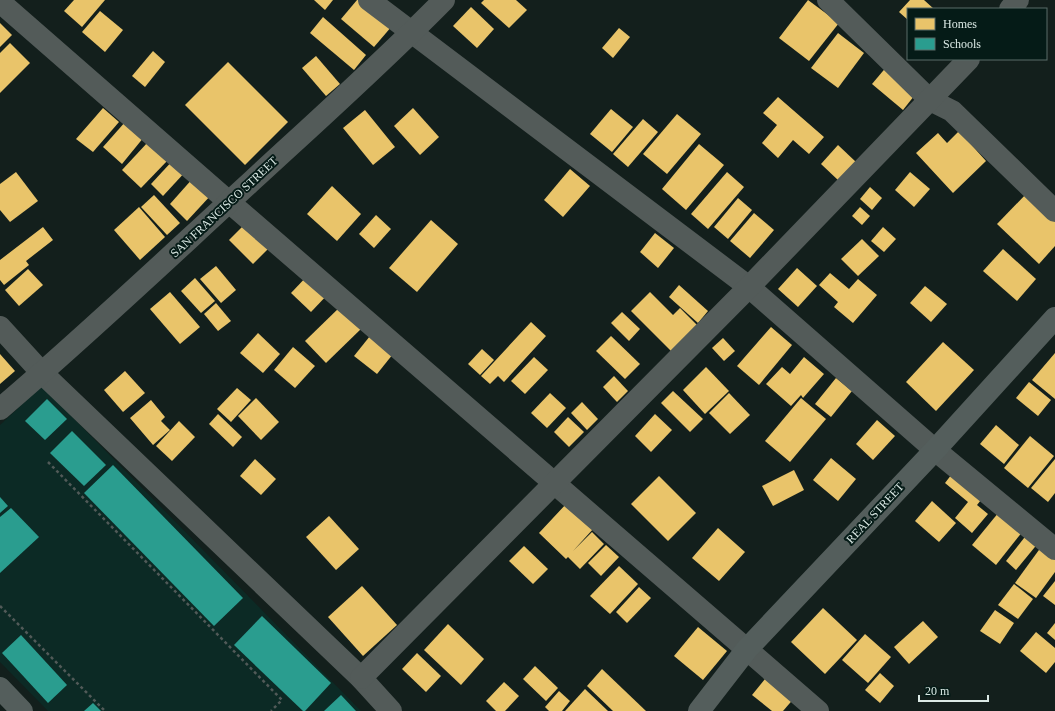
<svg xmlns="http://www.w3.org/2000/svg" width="1055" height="711" viewBox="0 0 1055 711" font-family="Georgia,serif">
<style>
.built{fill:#0c2a25}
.homes{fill:#e9c46a}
.schools{fill:#2a9d8f}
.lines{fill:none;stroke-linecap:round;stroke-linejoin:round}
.path{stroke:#515a58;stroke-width:2.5;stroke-dasharray:3 3;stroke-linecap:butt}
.street{stroke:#535b59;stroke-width:22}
.secondary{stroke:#545e5c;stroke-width:22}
.labels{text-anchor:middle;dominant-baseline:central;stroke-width:4;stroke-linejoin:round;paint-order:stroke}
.street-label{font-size:12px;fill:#dbe9e5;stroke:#051b17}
</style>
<rect width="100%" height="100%" fill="#131f1c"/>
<polygon class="built" points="42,386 361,711 48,711 0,662 0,425"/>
<g class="homes">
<polygon points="74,0 105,0 82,27 64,11"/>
<polygon points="314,0 333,0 325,10"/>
<polygon points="357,0 362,0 392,26 374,47 341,19"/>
<polygon points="484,0 516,0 527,10 509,28 481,3"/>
<polygon points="808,0 839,23 809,61 779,38"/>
<polygon points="910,0 924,0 934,9 908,9 908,20 899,12"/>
<polygon points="471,7 494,29 477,48 453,26"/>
<polygon points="100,11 123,30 105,52 82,32"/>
<polygon points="323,17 366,55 354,70 310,33"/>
<polygon points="0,23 12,35 0,47"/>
<polygon points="619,28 630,37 613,58 602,48"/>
<polygon points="838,33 864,53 838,88 811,68"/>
<polygon points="10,43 30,63 0,93 0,53"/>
<polygon points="153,51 165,62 145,87 132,76"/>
<polygon points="316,56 340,84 326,96 302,68"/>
<polygon points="228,62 288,122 245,165 185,105"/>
<polygon points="888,65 918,91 903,110 872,84"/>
<polygon points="778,97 824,137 809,154 793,140 778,158 762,143 777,125 763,113"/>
<polygon points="103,108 119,122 93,152 76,139"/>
<polygon points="413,108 439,137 420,155 394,126"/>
<polygon points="611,109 633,127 612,152 590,134"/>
<polygon points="365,110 395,147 373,165 343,128"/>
<polygon points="677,114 701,134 667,174 643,154"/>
<polygon points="643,119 658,132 628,167 613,154"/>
<polygon points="126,121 144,137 122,164 103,147"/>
<polygon points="959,131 986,161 953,193 916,153 938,133 947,143"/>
<polygon points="148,142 168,160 141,188 122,170"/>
<polygon points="699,144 724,165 686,210 662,189"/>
<polygon points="838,145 856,162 839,181 821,164"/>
<polygon points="175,158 187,170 163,196 151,184"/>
<polygon points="570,169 590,186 563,217 544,200"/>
<polygon points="16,172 38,201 10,222 0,210 0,184"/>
<polygon points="727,172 744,187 708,229 691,214"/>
<polygon points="910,172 930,189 914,207 895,190"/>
<polygon points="194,177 212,194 187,221 170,204"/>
<polygon points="332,186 361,214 337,241 307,214"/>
<polygon points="870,187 882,198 872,210 860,199"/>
<polygon points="1028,192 1055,218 1055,246 1039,264 997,224"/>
<polygon points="154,195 180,223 167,235 141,207"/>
<polygon points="738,198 752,210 728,239 714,227"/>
<polygon points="139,207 165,237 140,260 114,230"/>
<polygon points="860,207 870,216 862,225 852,216"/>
<polygon points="754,213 774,230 750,258 730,241"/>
<polygon points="376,215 391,229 374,248 359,234"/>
<polygon points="431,220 458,244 417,292 389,268"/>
<polygon points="246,223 270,247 253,264 229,240"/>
<polygon points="43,227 53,240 26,261 29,265 4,285 0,280 0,260"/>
<polygon points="883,227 896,239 884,252 871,241"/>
<polygon points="655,233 674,248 658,268 640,252"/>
<polygon points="862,239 879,256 858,276 841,259"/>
<polygon points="1003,249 1036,279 1017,301 983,271"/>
<polygon points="216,266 236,290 221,303 200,279"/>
<polygon points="797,268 817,286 798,307 778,289"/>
<polygon points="28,269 43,285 19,306 5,290"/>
<polygon points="310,273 330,292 311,312 291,293"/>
<polygon points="830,273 849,289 858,279 877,295 853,323 834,307 838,302 819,285"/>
<polygon points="195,278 215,301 201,313 181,291"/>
<polygon points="679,285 708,311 698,323 669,297"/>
<polygon points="925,286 947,304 931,322 910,303"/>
<polygon points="170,292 200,327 180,344 150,309"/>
<polygon points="650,292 673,315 680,308 697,325 671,351 631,311"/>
<polygon points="216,303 231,321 218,331 204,314"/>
<polygon points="342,305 363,327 326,363 305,341"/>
<polygon points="622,312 640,329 629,341 611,323"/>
<polygon points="531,322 546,336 504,382 498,376 490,384 481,376"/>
<polygon points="771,327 792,345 759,385 737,366"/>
<polygon points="258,333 280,354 263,373 240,353"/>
<polygon points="370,336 393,354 377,374 354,356"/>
<polygon points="611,336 640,364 625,379 596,351"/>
<polygon points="723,338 735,351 724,361 712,348"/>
<polygon points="943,342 974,370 936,411 906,382"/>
<polygon points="293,347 315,366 295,388 274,370"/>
<polygon points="482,349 494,360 480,375 468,364"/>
<polygon points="1055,353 1055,399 1032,380"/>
<polygon points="0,354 15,371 0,384"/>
<polygon points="534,357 548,370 525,394 511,381"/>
<polygon points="804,357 824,374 803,398 801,395 791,406 766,384 782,367 790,374"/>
<polygon points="706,367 729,391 705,414 683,390"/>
<polygon points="125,371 145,393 123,412 104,390"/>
<polygon points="614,376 628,391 617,402 603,387"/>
<polygon points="836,378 852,391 831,417 815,404"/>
<polygon points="1029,382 1051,400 1038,416 1016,398"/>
<polygon points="237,388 251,400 231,422 217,409"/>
<polygon points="673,391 703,419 690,432 661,403"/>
<polygon points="550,393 566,408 547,428 531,413"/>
<polygon points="729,393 750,415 730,434 709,413"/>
<polygon points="256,398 279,422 261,440 238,416"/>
<polygon points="801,398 826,419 790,462 765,441"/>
<polygon points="151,400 165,417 161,421 170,430 153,445 130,418"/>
<polygon points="582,402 598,419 587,430 571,413"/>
<polygon points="218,414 242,437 233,447 209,424"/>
<polygon points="655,414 672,430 651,452 635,436"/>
<polygon points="568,417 584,432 569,447 554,432"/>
<polygon points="877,420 895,436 873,460 856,444"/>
<polygon points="179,421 195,437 172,461 156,446"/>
<polygon points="996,425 1019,445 1004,464 980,444"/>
<polygon points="1030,436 1054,456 1028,488 1004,468"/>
<polygon points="831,458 856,479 838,501 813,480"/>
<polygon points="255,459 276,479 261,495 240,476"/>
<polygon points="1055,459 1055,493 1048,502 1031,488"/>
<polygon points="794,470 804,490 773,506 762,486"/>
<polygon points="955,470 985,495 977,505 988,514 972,533 955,518 968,502 945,483"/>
<polygon points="659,476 696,513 668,541 631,504"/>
<polygon points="932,501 956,523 939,542 915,521"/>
<polygon points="567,503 594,528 573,551 592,532 604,544 580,569 568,557 566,559 539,533"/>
<polygon points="999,512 1023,531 996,565 972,545"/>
<polygon points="329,516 359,549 336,570 306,537"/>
<polygon points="718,528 745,552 719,581 692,558"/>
<polygon points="1028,533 1039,542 1016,570 1006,561"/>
<polygon points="1044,543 1055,551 1055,572 1036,598 1015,583"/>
<polygon points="606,545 619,557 601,576 588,563"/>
<polygon points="524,546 548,569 533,584 509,561"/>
<polygon points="619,566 638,584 610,614 590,596"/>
<polygon points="1055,581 1055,605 1043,596"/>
<polygon points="1014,584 1033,599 1018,619 998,605"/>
<polygon points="362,586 397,625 363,656 328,617"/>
<polygon points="639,587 651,598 627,623 616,612"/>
<polygon points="823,608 857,640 825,674 791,642"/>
<polygon points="995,610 1014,623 1000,644 980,631"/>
<polygon points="923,621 938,637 909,664 894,647"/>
<polygon points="1055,623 1055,640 1047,633"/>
<polygon points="448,624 484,659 461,685 424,650"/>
<polygon points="698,627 727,651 703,680 674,656"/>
<polygon points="1036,632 1055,648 1055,662 1046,673 1020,651"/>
<polygon points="865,634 891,657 868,683 842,660"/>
<polygon points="417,653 441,676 426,692 402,669"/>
<polygon points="535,666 558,688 546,701 523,679"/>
<polygon points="602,669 646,711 613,711 587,686"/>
<polygon points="880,673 894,686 880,703 865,690"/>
<polygon points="769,674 796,696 783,711 772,711 752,695"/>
<polygon points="504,682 519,696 505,711 496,711 486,701"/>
<polygon points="585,689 608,711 565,711"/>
<polygon points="559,691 570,701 562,711 549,711 545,707"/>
</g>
<g class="schools">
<polygon points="47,399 67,419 45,440 25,421"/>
<polygon points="72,431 106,465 84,486 50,453"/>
<polygon points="113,465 243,598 214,626 84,493"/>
<polygon points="0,497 8,506 0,513"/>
<polygon points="11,508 39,537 0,573 0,517"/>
<polygon points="262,616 331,683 305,711 303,711 234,645"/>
<polygon points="21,635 67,685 48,703 2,653"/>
<polygon points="341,695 356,711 324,711"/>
<polygon points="93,703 101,711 84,711"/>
</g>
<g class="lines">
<g class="path">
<polyline points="48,462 282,700 271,711"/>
<polyline points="0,606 105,711"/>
</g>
<g class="street">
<polyline points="369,0 749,287 935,450 1055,549"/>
<polyline points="828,0 930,100 952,111 1055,211"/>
<polyline points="0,2 229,202 818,711"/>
<polyline points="1010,9 1018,0"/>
<polyline points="0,327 42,373 361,678 391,711"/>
<path d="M 0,409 C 87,335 170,256 254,179 C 318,120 383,62 444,0"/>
<polyline points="361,678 749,287 969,59"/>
</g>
<g class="secondary">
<polyline points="0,688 22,711"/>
<polyline points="699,711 747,649 935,450 1055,318"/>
</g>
</g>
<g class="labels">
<g class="street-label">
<text transform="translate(224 207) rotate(-43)">SAN FRANCISCO STREET</text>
<text transform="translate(875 513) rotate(-47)">REAL STREET</text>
</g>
</g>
<rect x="907" y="8" width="140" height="52" fill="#051b17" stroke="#5b6d69"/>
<rect x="915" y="18" width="20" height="12" fill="#e9c46a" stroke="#5b6d69"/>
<text x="943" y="28" font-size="12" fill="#dbe9e5">Homes</text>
<rect x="915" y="38" width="20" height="12" fill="#2a9d8f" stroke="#5b6d69"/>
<text x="943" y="48" font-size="12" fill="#dbe9e5">Schools</text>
<path d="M919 695v6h69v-6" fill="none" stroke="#dbe9e5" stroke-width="2"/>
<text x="925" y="695" font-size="12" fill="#dbe9e5" stroke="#051b17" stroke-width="3" paint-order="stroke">20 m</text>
</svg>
